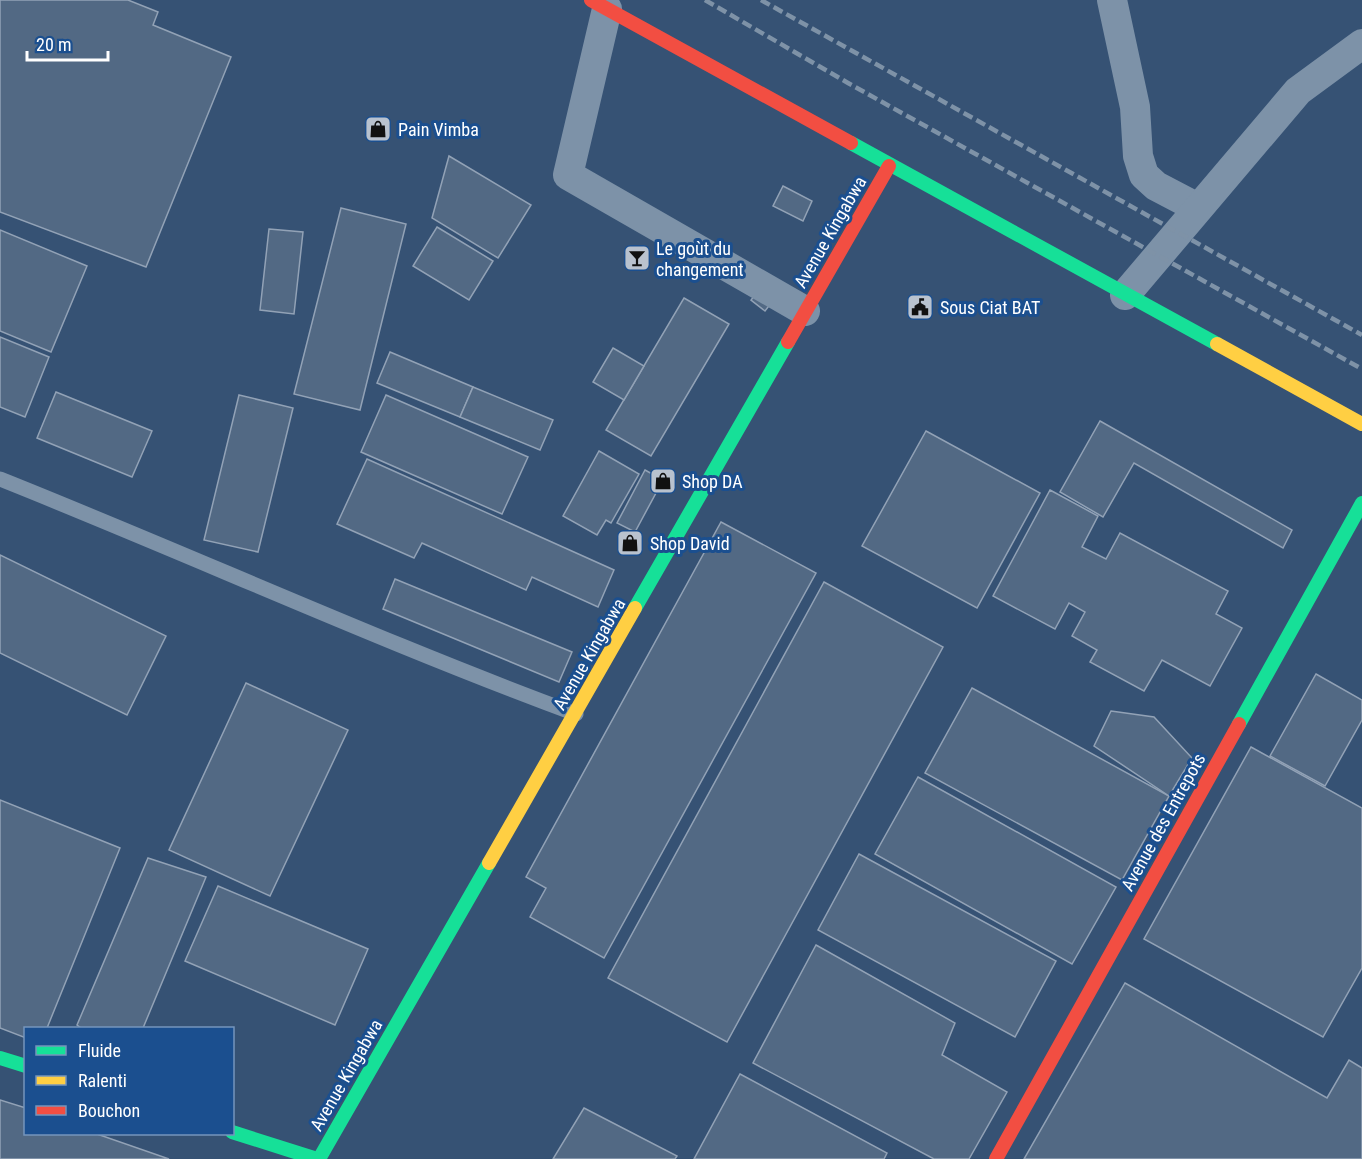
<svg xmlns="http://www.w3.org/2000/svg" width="1362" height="1159" viewBox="0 0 1362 1159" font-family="'Roboto Condensed',sans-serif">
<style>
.building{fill:#526984;stroke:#92a2b6;stroke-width:1.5}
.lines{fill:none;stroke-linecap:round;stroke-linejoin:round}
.lane{stroke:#7d92a8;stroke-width:15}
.street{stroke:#7d92a8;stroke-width:30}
.fast{stroke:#16e098;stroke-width:14}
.slow{stroke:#ffcf43;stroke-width:14}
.jam{stroke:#f24e42;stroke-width:14}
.rail{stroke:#7e92a7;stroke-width:4.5;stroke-dasharray:10 4.5;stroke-linecap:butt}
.labels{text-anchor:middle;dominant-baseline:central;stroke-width:6;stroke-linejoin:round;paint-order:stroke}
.poi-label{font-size:18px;fill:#fff;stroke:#1b4f8f;text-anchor:start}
.street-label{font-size:18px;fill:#fff;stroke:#1b4f8f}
</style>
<rect width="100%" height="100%" fill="#365274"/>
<g class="building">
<polygon points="0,0 128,0 158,12 153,25 231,57 146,267 0,212"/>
<polygon points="449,156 531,205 498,258 432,218"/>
<polygon points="783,186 812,201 803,221 773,206"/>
<polygon points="341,208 406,224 360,410 294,394"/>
<polygon points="437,227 493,261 469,300 413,266"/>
<polygon points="269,229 303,232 294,314 260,310"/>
<polygon points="0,230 87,266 51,352 0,331"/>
<polygon points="758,291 772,302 765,311 751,300"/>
<polygon points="684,298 729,324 651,456 606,430"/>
<polygon points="0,337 49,357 25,417 0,407"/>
<polygon points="613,348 644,366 624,400 593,382"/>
<polygon points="390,352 473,387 460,417 377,383"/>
<polygon points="473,387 553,420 540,450 460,417"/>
<polygon points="56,392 152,431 132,477 37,438"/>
<polygon points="239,395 293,408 258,552 204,540"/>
<polygon points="386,395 528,457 502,514 361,452"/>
<polygon points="1100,421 1292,530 1283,548 1134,463 1103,517 1060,492"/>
<polygon points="926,431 1040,493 977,608 862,546"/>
<polygon points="599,451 639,474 611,523 606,520 597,535 563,516"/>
<polygon points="367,459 614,570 598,607 532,577 526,590 422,543 414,558 337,524"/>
<polygon points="645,470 663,480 635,532 617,523"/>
<polygon points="1050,490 1098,516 1082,547 1106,559 1120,533 1228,591 1216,614 1242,628 1210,686 1162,660 1144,691 1090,662 1097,650 1072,636 1085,612 1069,603 1055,629 993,596"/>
<polygon points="721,522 816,573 604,958 530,917 546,888 526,877"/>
<polygon points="0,555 166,636 127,715 0,653"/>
<polygon points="395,579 572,652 559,682 383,609"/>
<polygon points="824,582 943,647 727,1042 608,978"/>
<polygon points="1316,674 1362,700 1362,720 1325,786 1270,756"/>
<polygon points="246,683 348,730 270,896 169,850"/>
<polygon points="972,688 1169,796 1122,880 925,773"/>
<polygon points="1111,711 1154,717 1192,758 1169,796 1094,746"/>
<polygon points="1251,747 1362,808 1362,968 1323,1037 1144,939"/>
<polygon points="918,777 1116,887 1072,964 875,854"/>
<polygon points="0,800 120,848 47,1028 26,1028 26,1038 0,1028"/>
<polygon points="859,854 1056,961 1015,1037 818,930"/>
<polygon points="148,858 206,877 143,1028 81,1028 77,1025"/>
<polygon points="218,886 368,949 335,1025 185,961"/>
<polygon points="816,945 955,1023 942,1055 1007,1092 969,1159 934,1159 753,1063"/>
<polygon points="1125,983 1327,1098 1349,1060 1362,1068 1362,1159 1024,1159"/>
<polygon points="740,1074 887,1153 884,1159 694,1159"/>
<polygon points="0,1100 26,1108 26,1134 97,1134 169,1159 0,1159"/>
<polygon points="584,1108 677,1156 675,1159 553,1159"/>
</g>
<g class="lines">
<path class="lane" d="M 0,479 C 193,556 381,642 576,714"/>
<g class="street">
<polyline points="1112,0 1135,107 1138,156 1144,175 1156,186 1198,208"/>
<polyline points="607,9 568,175 805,311"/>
<polyline points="1125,295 1298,91 1362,44"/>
</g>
<g class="fast">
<polyline points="851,143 1217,344"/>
<polyline points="635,608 788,342"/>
<polyline points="1239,724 1362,503"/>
<polyline points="0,1058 26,1066"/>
<polyline points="232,1132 317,1159"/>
<polyline points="319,1159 489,863"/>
</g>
<g class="slow">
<polyline points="1217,344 1362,424"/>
<polyline points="489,863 635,608"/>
</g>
<g class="jam">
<polyline points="591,0 851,143"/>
<polyline points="788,342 889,166"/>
<polyline points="996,1159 1239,724"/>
</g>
<g class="rail">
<polyline points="705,0 848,83 1362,369"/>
<polyline points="761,0 1362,335"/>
</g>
</g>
<defs>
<symbol id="shop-square" viewBox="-11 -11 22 22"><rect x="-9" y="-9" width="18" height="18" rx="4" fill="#b9c2ce" stroke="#1b4f8f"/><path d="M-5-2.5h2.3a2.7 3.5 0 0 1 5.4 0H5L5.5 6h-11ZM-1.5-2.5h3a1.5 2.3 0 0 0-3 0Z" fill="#111"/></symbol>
<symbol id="bar-square" viewBox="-11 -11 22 22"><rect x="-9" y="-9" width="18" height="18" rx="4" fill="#b9c2ce" stroke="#1b4f8f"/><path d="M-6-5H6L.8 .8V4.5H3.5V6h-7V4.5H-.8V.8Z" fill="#111"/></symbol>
<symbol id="civic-square" viewBox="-11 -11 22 22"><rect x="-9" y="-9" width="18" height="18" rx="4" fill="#b9c2ce" stroke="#1b4f8f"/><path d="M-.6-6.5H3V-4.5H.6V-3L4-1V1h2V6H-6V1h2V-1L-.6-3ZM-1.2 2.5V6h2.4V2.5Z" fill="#111"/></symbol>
</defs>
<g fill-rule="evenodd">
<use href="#shop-square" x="363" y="114" width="30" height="30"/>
<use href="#bar-square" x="622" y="243" width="30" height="30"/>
<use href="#civic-square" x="905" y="292" width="30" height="30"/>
<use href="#shop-square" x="648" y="466" width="30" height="30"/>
<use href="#shop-square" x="615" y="528" width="30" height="30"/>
</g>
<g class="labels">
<g class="poi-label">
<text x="398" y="129">Pain Vimba</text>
<text x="656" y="248">Le goùt du<tspan x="656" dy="21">changement</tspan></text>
<text x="940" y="307">Sous Ciat BAT</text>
<text x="682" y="481">Shop DA</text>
<text x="650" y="543">Shop David</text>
</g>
<g class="street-label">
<text transform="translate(830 232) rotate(-60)">Avenue Kingabwa</text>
<text transform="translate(589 654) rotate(-60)">Avenue Kingabwa</text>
<text transform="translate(1163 822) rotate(-61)">Avenue des Entrepots</text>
<text transform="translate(346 1075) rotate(-60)">Avenue Kingabwa</text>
</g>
</g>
<rect x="24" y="1027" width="210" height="108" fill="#1b4f8f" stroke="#7695bc" stroke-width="1.5"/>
<rect x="36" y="1046" width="30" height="9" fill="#16e098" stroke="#7695bc" stroke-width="1.5"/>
<text x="78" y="1057" font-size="18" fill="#ffffff">Fluide</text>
<rect x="36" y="1076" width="30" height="9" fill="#ffcf43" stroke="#7695bc" stroke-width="1.5"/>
<text x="78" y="1087" font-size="18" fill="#ffffff">Ralenti</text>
<rect x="36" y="1106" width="30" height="9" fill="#f24e42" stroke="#7695bc" stroke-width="1.5"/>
<text x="78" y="1117" font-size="18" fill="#ffffff">Bouchon</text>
<path d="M27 51v9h81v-9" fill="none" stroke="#ffffff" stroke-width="3"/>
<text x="36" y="51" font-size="18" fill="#ffffff" stroke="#1b4f8f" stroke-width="4.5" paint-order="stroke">20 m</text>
</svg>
